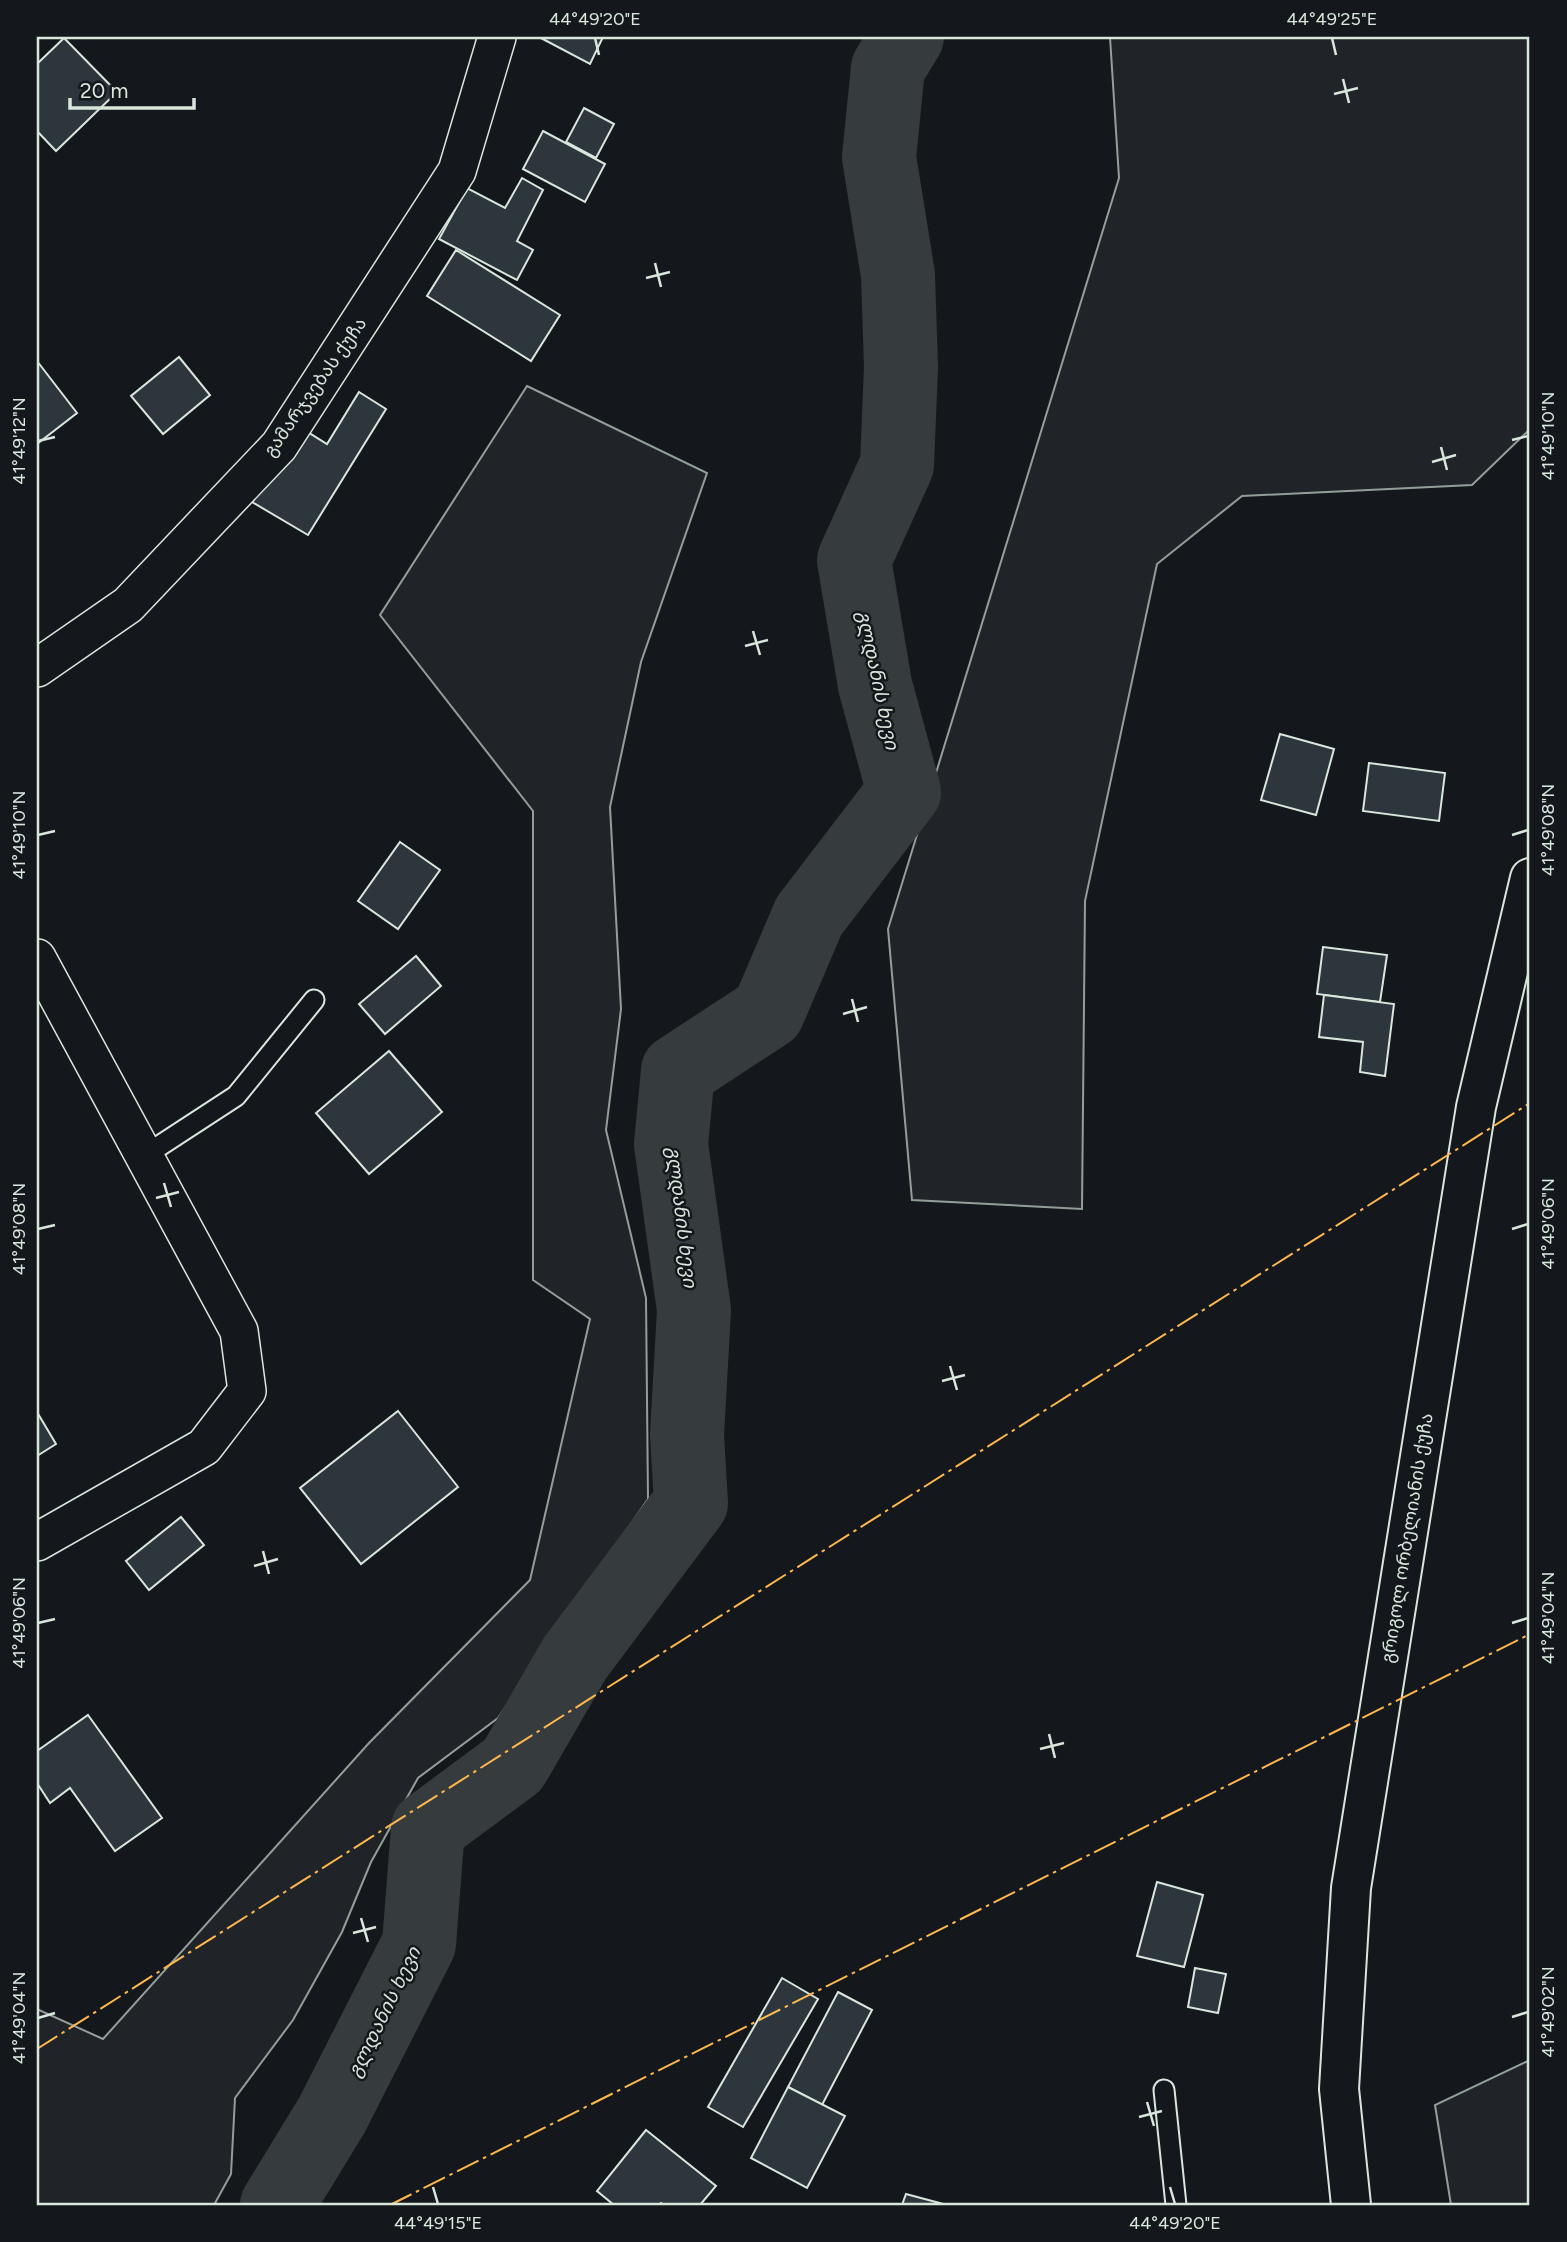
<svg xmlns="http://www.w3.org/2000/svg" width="1567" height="2242" viewBox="0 0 1567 2242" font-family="Figtree,'Noto Sans Georgian',sans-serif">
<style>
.green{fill:#202428;stroke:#939e99;stroke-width:2}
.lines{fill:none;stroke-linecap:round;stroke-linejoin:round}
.river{stroke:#363b3e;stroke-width:74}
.building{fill:#2c363c;stroke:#d8e6dc;stroke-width:2}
.lane-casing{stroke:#d8e6dc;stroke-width:23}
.street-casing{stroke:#d8e6dc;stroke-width:40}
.secondary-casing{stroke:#d8e6dc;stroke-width:42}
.lane{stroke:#14181c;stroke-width:19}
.street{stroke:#14181c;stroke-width:37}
.secondary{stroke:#14181c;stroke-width:38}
.power{stroke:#ffb74d;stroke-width:2;stroke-dasharray:24 5 3.5 5;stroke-linecap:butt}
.ticks{fill:none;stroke:#d8e6dc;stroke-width:2.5}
.labels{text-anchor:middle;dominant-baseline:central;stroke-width:5;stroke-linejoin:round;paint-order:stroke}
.street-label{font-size:18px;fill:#d8e6dc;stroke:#14181c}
.water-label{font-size:19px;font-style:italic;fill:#d8e6dc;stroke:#14181c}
.neatline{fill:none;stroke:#d8e6dc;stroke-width:2.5}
.ticks-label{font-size:18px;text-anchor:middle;fill:#d8e6dc}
</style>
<rect width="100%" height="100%" fill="#14181c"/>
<g class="green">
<polygon points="1110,37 1530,37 1530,429 1472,485 1242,496 1157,564 1085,901 1082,1209 912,1200 888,929 1119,178"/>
<polygon points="527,386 707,473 641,662 610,807 621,1009 606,1130 646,1298 648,1499 498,1718 418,1778 371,1862 342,1932 293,2020 235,2098 231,2174 214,2205 37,2205 37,2009 103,2039 369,1743 530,1580 590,1319 533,1280 533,811 380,615"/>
<polygon points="1530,2060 1530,2205 1451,2205 1435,2105"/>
</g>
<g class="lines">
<polyline class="river" points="277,2205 332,2115 419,1944 428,1828 513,1765 575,1658 691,1503 687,1435 694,1310 671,1144 678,1071 768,1012 809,916 904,792 875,685 854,560 897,465 901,367 898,275 879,157 888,68 907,37"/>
</g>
<g class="building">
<polygon points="539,37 603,37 590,64"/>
<polygon points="64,38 117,92 56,151 37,131 37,64"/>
<polygon points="584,108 614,124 596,158 566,142"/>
<polygon points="543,131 605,164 585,202 523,169"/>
<polygon points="522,178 543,190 517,241 533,250 517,280 439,239 467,188 505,208"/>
<polygon points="456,250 560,315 531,361 427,296"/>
<polygon points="179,357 210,395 163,434 131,396"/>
<polygon points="37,361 77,413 37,444"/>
<polygon points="359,392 386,409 308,535 252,502 298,426 327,444"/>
<polygon points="1280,734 1334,749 1316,815 1261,800"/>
<polygon points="1369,763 1445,773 1439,821 1363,811"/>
<polygon points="400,842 440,870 398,929 358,901"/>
<polygon points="1323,947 1387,955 1380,1002 1317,994"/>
<polygon points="416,956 441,986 385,1034 359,1004"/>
<polygon points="1324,995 1394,1004 1385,1076 1360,1072 1363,1042 1319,1037"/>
<polygon points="389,1051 442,1112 369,1174 316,1113"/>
<polygon points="398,1411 458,1487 361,1564 300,1488"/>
<polygon points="37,1412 56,1444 37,1456"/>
<polygon points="181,1517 204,1545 149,1590 126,1561"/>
<polygon points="88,1715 162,1818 115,1851 70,1788 50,1803 37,1783 37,1751"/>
<polygon points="1157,1882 1203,1895 1184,1967 1137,1956"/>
<polygon points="1195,1968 1226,1974 1218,2013 1188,2007"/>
<polygon points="782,1978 818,1999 743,2127 708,2107"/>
<polygon points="838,1992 872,2010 822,2105 788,2087"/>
<polygon points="788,2087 845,2116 807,2188 751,2158"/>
<polygon points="646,2130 716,2186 700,2205 664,2205 661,2203 659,2205 614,2205 597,2191"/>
<polygon points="906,2194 947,2205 902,2205"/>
</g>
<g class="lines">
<defs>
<g id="lane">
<polyline points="144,1156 236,1096 314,1000"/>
<polyline points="1164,2090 1176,2205"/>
</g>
<g id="street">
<polyline points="37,668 128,605 279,446 457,171 497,37"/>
<polyline points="37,958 239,1331 247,1391 204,1447 37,1542"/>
</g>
<polyline id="secondary" points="1351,2205 1339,2089 1351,1888 1476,1107 1530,878"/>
</defs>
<use href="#lane" class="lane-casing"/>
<use href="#street" class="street-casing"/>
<use href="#secondary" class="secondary-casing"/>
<use href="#lane" class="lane"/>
<use href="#street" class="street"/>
<use href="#secondary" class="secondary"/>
<g class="power">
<polyline points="37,2049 1530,1103"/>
<polyline points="390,2205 1530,1634"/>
</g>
</g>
<path class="ticks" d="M 595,38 L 599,55M 1332,38 L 1336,55M 1343,79 L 1349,103M 1334,94 L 1358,88M 655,263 L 661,287M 646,278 L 670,272M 1512,440 L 1528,436M 38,441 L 55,437M 1441,447 L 1447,470M 1432,462 L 1456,455M 753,631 L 760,655M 745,646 L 768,640M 38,835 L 55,831M 1512,835 L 1528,830M 852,999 L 858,1022M 843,1014 L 867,1007M 164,1183 L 171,1207M 156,1198 L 179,1192M 38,1229 L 55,1225M 1512,1229 L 1528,1224M 950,1366 L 957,1390M 942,1381 L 965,1375M 263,1551 L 269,1574M 254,1566 L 278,1559M 38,1623 L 55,1619M 1512,1623 L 1528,1618M 1049,1734 L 1055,1758M 1040,1749 L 1064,1743M 361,1918 L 368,1942M 353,1933 L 376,1927M 1512,2017 L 1528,2012M 38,2018 L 55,2013M 1147,2102 L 1154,2126M 1139,2117 L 1162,2111M 433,2187 L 438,2204M 1170,2187 L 1175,2204"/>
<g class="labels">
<g class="street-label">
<text transform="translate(315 387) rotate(-55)">გამარჯვებას ქუჩა</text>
<text transform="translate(1407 1538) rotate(-81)">გრიგოლ ორბელიანის ქუჩა</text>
</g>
<g class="water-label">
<text transform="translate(878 680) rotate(78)">გლდანის ხევი</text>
<text transform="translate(682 1217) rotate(83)">გლდანის ხევი</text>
<text transform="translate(384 2012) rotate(-64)">გლდანის ხევი</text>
</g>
</g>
<rect width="1567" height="2242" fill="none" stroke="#14181c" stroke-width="77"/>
<path d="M70 98v10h124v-10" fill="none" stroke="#d8e6dc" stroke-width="3.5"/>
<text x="80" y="98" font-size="21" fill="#d8e6dc" stroke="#14181c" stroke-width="5" paint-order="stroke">20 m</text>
<rect x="38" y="38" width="1490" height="2166" class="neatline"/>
<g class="ticks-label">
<text x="595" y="25">44°49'20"E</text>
<text x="1332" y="25">44°49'25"E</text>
<text transform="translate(1548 436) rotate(-90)" y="6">41°49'10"N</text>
<text transform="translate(19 441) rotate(-90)" y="6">41°49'12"N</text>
<text transform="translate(1548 830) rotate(-90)" y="6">41°49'08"N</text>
<text transform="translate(19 835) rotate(-90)" y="6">41°49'10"N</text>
<text transform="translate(1548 1224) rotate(-90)" y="6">41°49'06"N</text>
<text transform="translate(19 1229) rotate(-90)" y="6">41°49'08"N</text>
<text transform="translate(1548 1618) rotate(-90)" y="6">41°49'04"N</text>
<text transform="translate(19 1623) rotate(-90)" y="6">41°49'06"N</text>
<text transform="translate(1548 2012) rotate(-90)" y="6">41°49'02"N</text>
<text transform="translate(19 2018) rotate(-90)" y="6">41°49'04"N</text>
<text x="438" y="2229">44°49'15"E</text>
<text x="1175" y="2229">44°49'20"E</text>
</g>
</svg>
